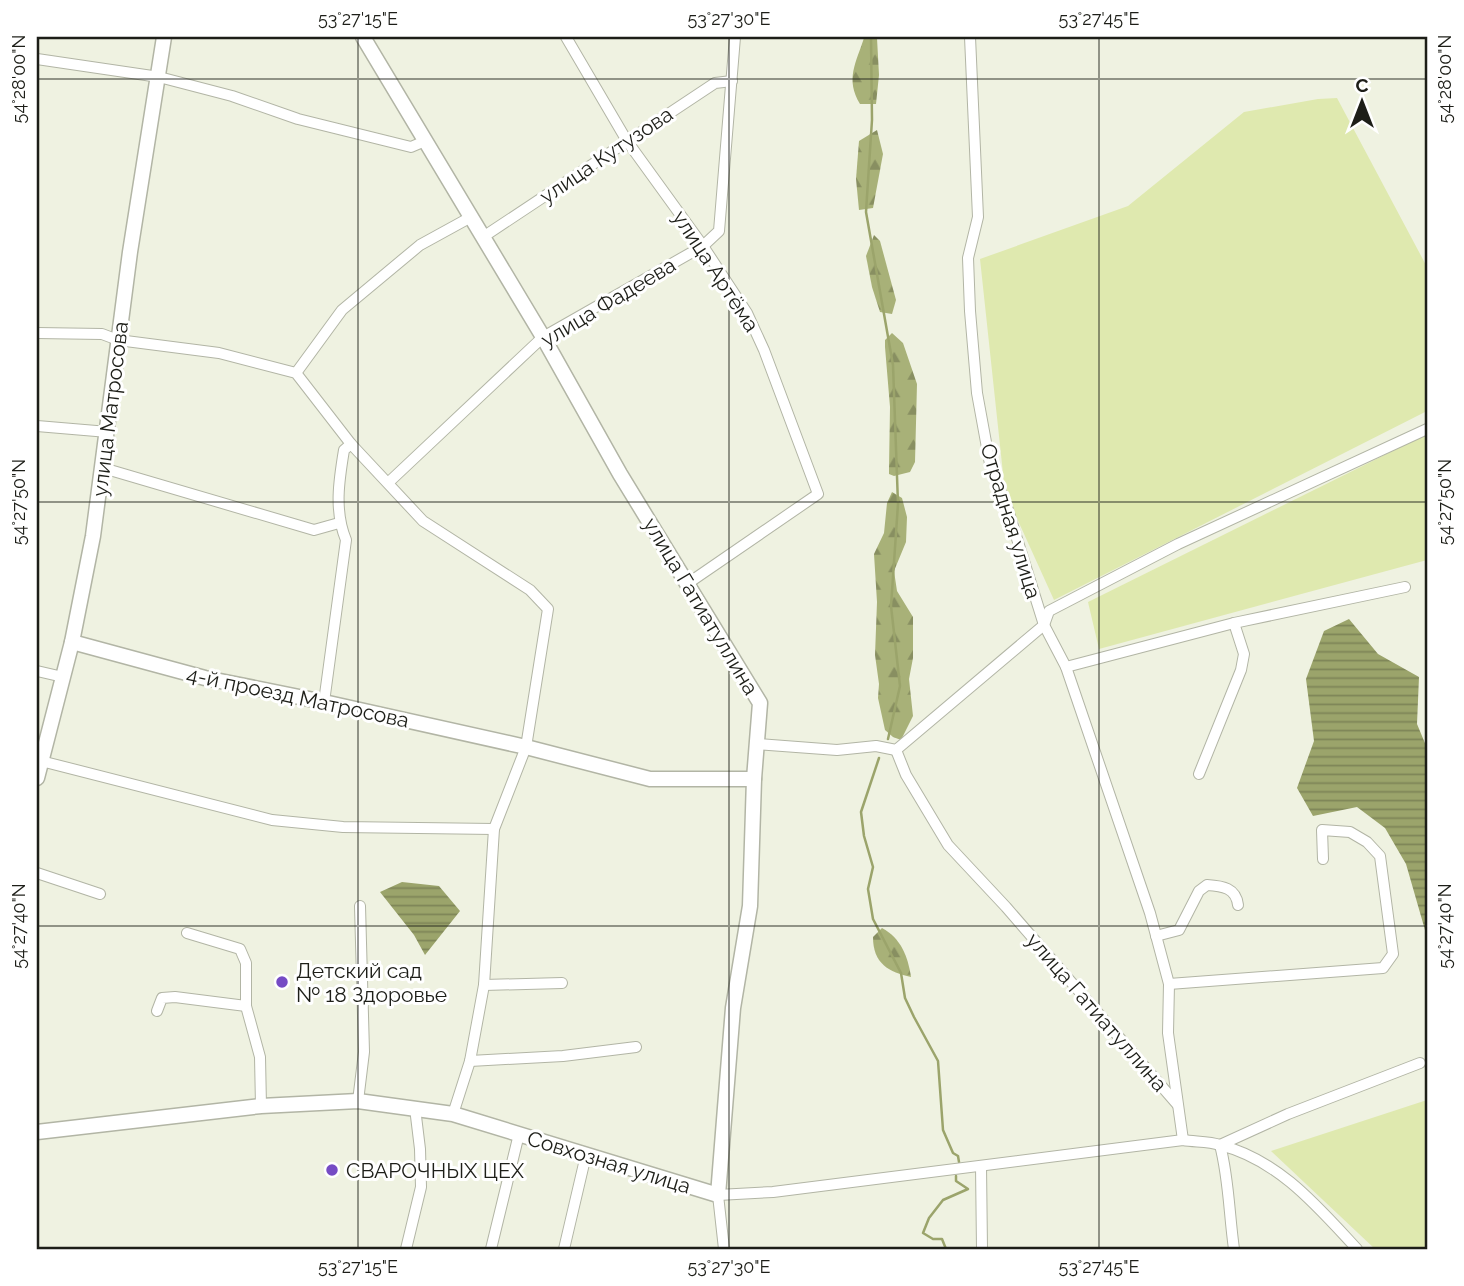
<svg xmlns="http://www.w3.org/2000/svg" width="1464" height="1286" viewBox="0 0 1464 1286" font-family="Raleway,sans-serif">
<style>
.forest{fill:url(#forest-firs)}
.garden{fill:#dfe9af}
.water{fill:url(#water-rules)}
.lines{fill:none;stroke-linecap:round;stroke-linejoin:round}
.stream{stroke:#9ba46b;stroke-width:2.5}
.street-casing{stroke:#b2b5a5;stroke-width:12}
.secondary-casing{stroke:#b2b5a5;stroke-width:17}
.street{stroke:#fff;stroke-width:10}
.secondary{stroke:#fff;stroke-width:14}
.ticks{fill:none;stroke:#1d1e18;stroke-width:2;stroke-opacity:0.45}
.poi-dot{fill:#754bc4;stroke:#fff;stroke-width:2.5}
.labels{text-anchor:middle;dominant-baseline:central;stroke-width:6;stroke-linejoin:round;paint-order:stroke}
.street-label{font-size:21px;fill:#1d1e18;stroke:#fff}
.poi-label{font-size:21px;fill:#1d1e18;stroke:#fff;text-anchor:start}
.neatline{fill:none;stroke:#1d1e18;stroke-width:2.5}
.ticks-label{font-size:18px;text-anchor:middle;fill:#1d1e18}
</style>
<defs>
<pattern id="forest-firs" width="22" height="20" patternUnits="userSpaceOnUse" patternTransform="scale(1.75)"><rect width="22" height="20" fill="#a8b178"/><path d="M5 1l3.5 6h-7zM16 11l3.5 6h-7z" fill="#888f61"/></pattern>
<pattern id="water-rules" width="6" height="5" patternUnits="userSpaceOnUse" patternTransform="scale(1.75)"><rect width="6" height="5" fill="#9ba46b"/><path d="M0 2.5h6" fill="none" stroke="#7e8557"/></pattern>
</defs>
<rect width="100%" height="100%" fill="#eff2e1"/>
<g class="forest">
<path d="M 864,38 L 877,38 L 879,75 L 876,104 L 860,104 C 845,79 856,63 864,38 Z"/>
<polygon points="877,130 883,154 873,208 859,210 856,179 859,141"/>
<polygon points="874,235 880,241 896,300 892,314 880,312 872,287 866,256"/>
<polygon points="892,333 903,343 917,384 915,462 910,472 894,476 889,474 889,469 890,407 885,347 885,340"/>
<polygon points="892,492 902,498 907,517 906,542 894,571 897,591 913,617 913,658 909,679 913,716 901,740 893,737 885,730 878,698 879,684 875,655 877,602 874,554 884,533 887,503"/>
<path d="M 882,928 C 901,938 908,957 911,977 C 889,972 873,964 873,937 Z"/>
</g>
<g class="garden">
<polygon points="1337,98 1427,267 1427,411 1054,600 1005,492 980,259 1128,206 1244,112 1318,99"/>
<polygon points="1427,434 1427,560 1099,649 1088,602"/>
<polygon points="1427,1100 1427,1249 1375,1249 1271,1151"/>
</g>
<g class="water">
<polygon points="1349,619 1378,654 1419,677 1417,724 1427,748 1427,937 1406,864 1385,828 1357,807 1313,816 1297,788 1314,741 1306,679 1324,631"/>
<polygon points="402,882 439,886 460,911 425,955 414,935 380,892"/>
</g>
<g class="lines">
<g class="stream">
<polyline points="871,37 872,120 866,212 893,365 898,504 891,606 900,686 888,739"/>
<polyline points="879,758 861,812 864,836 873,867 868,889 873,919 901,973 905,998 914,1017 938,1061 943,1130 953,1153 958,1156 959,1162"/>
<polyline points="946,1249 942,1239 933,1239 923,1233 929,1218 943,1200 968,1189 956,1181 956,1176"/>
</g>
<defs>
<g id="street">
<polyline points="566,37 627,141 703,246 747,313 764,350 818,494 687,584"/>
<polyline points="970,37 978,217 968,258 970,311 977,393 990,464 1008,510 1044,625 1066,667 1150,913 1169,984 1168,1033 1183,1140"/>
<polyline points="37,59 159,77 232,96 298,119 411,147 425,141"/>
<polyline points="483,237 715,83 732,81"/>
<polyline points="37,333 102,334 118,340 219,353 296,373 351,444 423,521 530,590 548,609 526,747 494,829 484,985 470,1061 453,1114"/>
<polyline points="296,373 342,310 420,245 471,217"/>
<polyline points="37,426 108,432"/>
<polyline points="103,468 314,530 339,523"/>
<polyline points="389,482 543,337 703,246 719,231 735,37"/>
<polyline points="1066,667 1234,623 1405,587"/>
<polyline points="37,671 63,677"/>
<path d="M 324,702 L 346,540 C 334,511 339,480 344,450 L 351,444"/>
<polyline points="757,744 837,750 876,746 896,750 1044,625 1049,611 1178,544 1427,429"/>
<polyline points="896,750 906,775 948,845 1006,907 1177,1104"/>
<polyline points="41,761 272,820 343,827 494,829"/>
<polyline points="1199,774 1241,670 1244,654 1234,623"/>
<polyline points="37,873 100,894"/>
<polyline points="187,933 240,949 246,963 246,1006 260,1057 261,1106"/>
<path d="M 1156,936 L 1179,930 L 1199,891 L 1207,885 C 1223,886 1236,888 1238,905"/>
<polyline points="1169,984 1383,968 1393,954 1380,856 1367,842 1350,832 1322,830 1323,859"/>
<polyline points="484,985 562,983"/>
<polyline points="157,1011 162,998 175,997 246,1006"/>
<polyline points="470,1061 563,1056 636,1047"/>
<polyline points="358,1101 364,1052 360,906"/>
<polyline points="981,1166 982,1249"/>
<polyline points="406,1249 421,1187 420,1149 415,1108"/>
<polyline points="491,1249 519,1134"/>
<polyline points="564,1249 586,1155"/>
<path d="M 724,1249 L 718,1195 L 773,1192 L 1183,1140 C 1195,1142 1209,1141 1220,1145 C 1279,1160 1318,1207 1357,1249"/>
<path d="M 1234,1249 C 1229,1214 1229,1179 1220,1145 L 1288,1114 L 1420,1063"/>
</g>
<g id="secondary">
<polyline points="72,642 205,678 324,702 526,747 650,779 754,779"/>
<polyline points="37,778 72,642 93,536 130,252 164,37"/>
<polyline points="37,1132 261,1106 358,1101 453,1114 718,1195 733,1008 750,906 754,779 760,703 620,474 543,337 363,37"/>
</g>
</defs>
<use href="#street" class="street-casing"/>
<use href="#secondary" class="secondary-casing"/>
<use href="#street" class="street"/>
<use href="#secondary" class="secondary"/>
</g>
<path class="ticks" d="M 358,37 L 358,1249M 729,37 L 729,1249M 1099,37 L 1099,1249M 37,79 L 1427,79M 37,502 L 1427,502M 37,926 L 1427,926"/>
<g class="poi-dot">
<circle cx="282" cy="982" r="7"/>
<circle cx="332" cy="1170" r="7"/>
</g>
<g class="labels">
<g class="street-label">
<text transform="translate(606 155) rotate(-34)">улица Кутузова</text>
<text transform="translate(716 271) rotate(57)">улица Артёма</text>
<text transform="translate(608 302) rotate(-31)">улица Фадеева</text>
<text transform="translate(110 409) rotate(-83)">улица Матросова</text>
<text transform="translate(1011 521) rotate(73)">Отрадная улица</text>
<text transform="translate(701 606) rotate(59)">улица Гатиатуллина</text>
<text transform="translate(298 697) rotate(12)">4-й проезд Матросова</text>
<text transform="translate(1097 1012) rotate(49)">улица Гатиатуллина</text>
<text transform="translate(609 1162) rotate(17)">Совхозная улица</text>
</g>
<g class="poi-label">
<text x="296" y="970">Детский сад<tspan x="296" dy="24">№ 18 Здоровье</tspan></text>
<text x="346" y="1170">СВАРОЧНЫХ ЦЕХ</text>
</g>
</g>
<rect width="1464" height="1286" fill="none" stroke="#ffffff" stroke-width="77"/>
<g transform="translate(1362 102)" stroke="#ffffff" stroke-width="5" paint-order="stroke">
<path d="M0-5L12 26L0 18L-12 26Z" fill="#1d1e18"/>
<text y="-10" font-size="19" font-weight="bold" text-anchor="middle" fill="#1d1e18">С</text>
</g>
<rect x="38" y="38" width="1388" height="1210" class="neatline"/>
<g class="ticks-label">
<text x="358" y="25">53°27'15"E</text>
<text x="729" y="25">53°27'30"E</text>
<text x="1099" y="25">53°27'45"E</text>
<text transform="translate(19 79) rotate(-90)" y="6">54°28'00"N</text>
<text transform="translate(1445 79) rotate(-90)" y="6">54°28'00"N</text>
<text transform="translate(19 502) rotate(-90)" y="6">54°27'50"N</text>
<text transform="translate(1445 502) rotate(-90)" y="6">54°27'50"N</text>
<text transform="translate(19 926) rotate(-90)" y="6">54°27'40"N</text>
<text transform="translate(1445 926) rotate(-90)" y="6">54°27'40"N</text>
<text x="358" y="1273">53°27'15"E</text>
<text x="729" y="1273">53°27'30"E</text>
<text x="1099" y="1273">53°27'45"E</text>
</g>
</svg>
